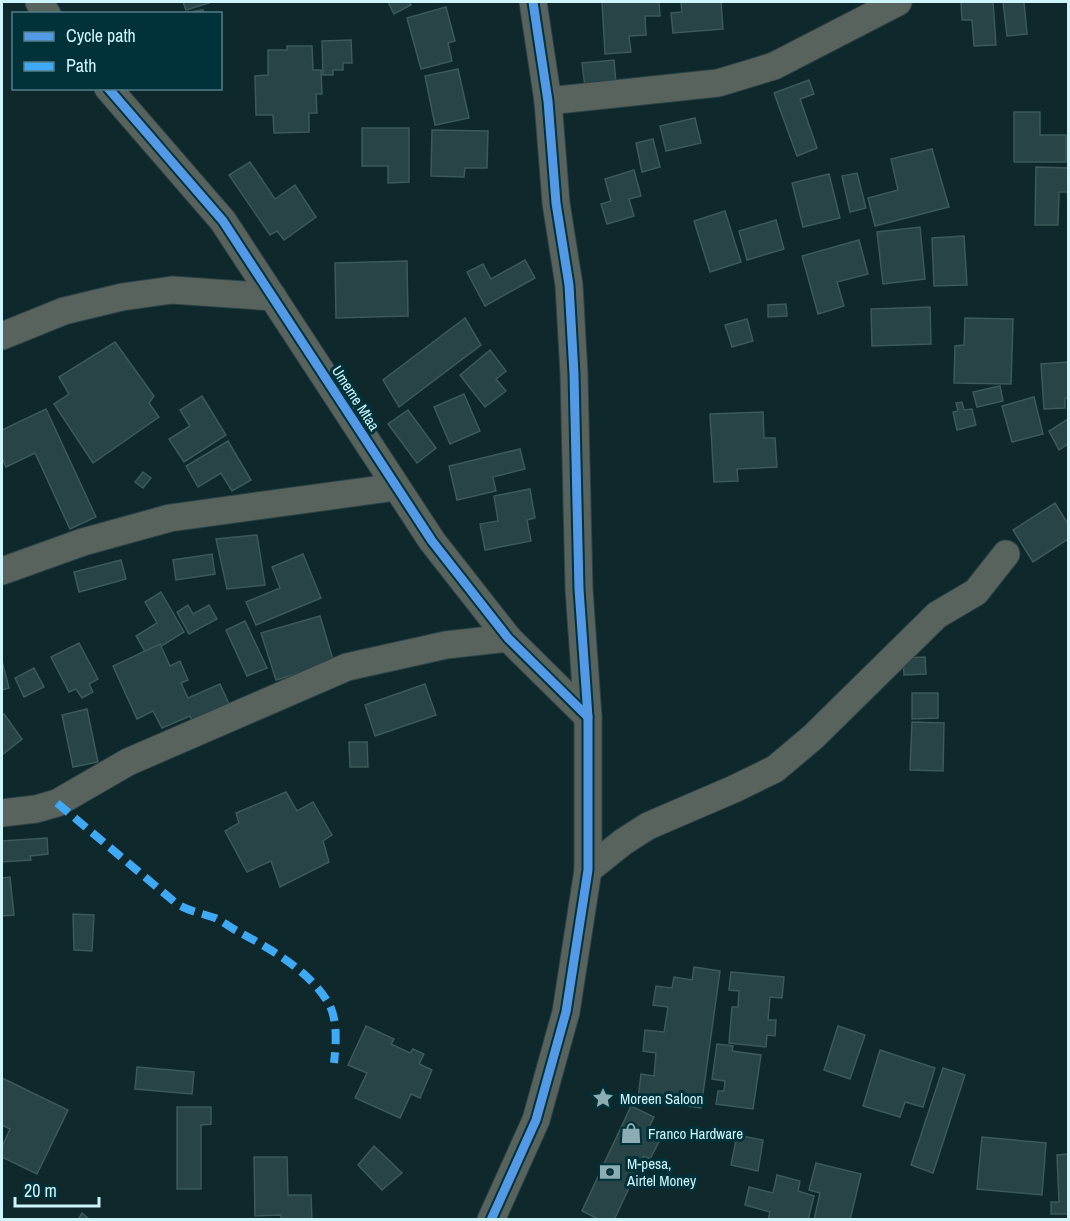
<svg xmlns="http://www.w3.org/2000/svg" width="1070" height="1221" viewBox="0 0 1070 1221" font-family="'Archivo Narrow',sans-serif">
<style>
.building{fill:#284446;stroke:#3d595a;stroke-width:1.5}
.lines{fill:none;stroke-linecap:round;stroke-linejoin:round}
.minor-casing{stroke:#2b4347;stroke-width:29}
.minor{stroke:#58635e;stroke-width:27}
.quiet{stroke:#3fa9f5;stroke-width:8;stroke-dasharray:15 8;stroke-linecap:butt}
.cycleway-casing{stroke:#013139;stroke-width:13}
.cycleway{stroke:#5399e6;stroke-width:9}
.labels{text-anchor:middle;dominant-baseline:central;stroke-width:6;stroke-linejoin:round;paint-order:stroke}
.street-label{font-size:15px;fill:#cef4fc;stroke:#013139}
.poi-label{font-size:15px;fill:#cef4fc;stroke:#013139;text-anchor:start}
</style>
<rect width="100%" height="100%" fill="#0e282c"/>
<g class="building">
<polygon points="183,2 212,2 186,10"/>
<polygon points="388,2 409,2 411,5 394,14"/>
<polygon points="602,2 659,2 660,16 645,16 646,35 629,36 631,52 605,54"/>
<polygon points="681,2 721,2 723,29 673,33 671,13 682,12"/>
<polygon points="961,2 993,2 996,45 974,46 972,20 962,20"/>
<polygon points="1003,2 1024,2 1027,34 1007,36"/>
<polygon points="446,7 455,41 448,43 452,61 421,69 407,18"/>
<polygon points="203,10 203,14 178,14"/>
<polygon points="351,40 352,63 343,63 343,70 333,70 333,75 323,75 322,41"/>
<polygon points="287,46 312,46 313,70 321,70 322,94 316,94 317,113 309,113 309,132 274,133 273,115 256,115 255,76 268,75 268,50 287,50"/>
<polygon points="614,60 616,83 585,87 582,63"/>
<polygon points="458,69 469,118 435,125 425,76"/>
<polygon points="809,80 814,94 800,99 817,148 797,156 774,93"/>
<polygon points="1014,112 1040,112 1040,135 1066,135 1066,162 1014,162"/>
<polygon points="695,118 701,143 666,151 660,126"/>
<polygon points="362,128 409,128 409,182 388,183 388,166 362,166"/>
<polygon points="432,130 488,131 487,168 465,168 464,177 431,176"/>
<polygon points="653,139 660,167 642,172 636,143"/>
<polygon points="932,149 949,207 875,226 868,198 898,190 891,159"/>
<polygon points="250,162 275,199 295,185 316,217 284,240 277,231 270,235 229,175"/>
<polygon points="1036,167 1068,168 1068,192 1059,192 1058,225 1035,225"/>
<polygon points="634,170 641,196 629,199 634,216 607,224 601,204 611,201 605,179"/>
<polygon points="857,173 866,208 850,212 842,176"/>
<polygon points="829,174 840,218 803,227 792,183"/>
<polygon points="725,211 741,262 710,272 694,221"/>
<polygon points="776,220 784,249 747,260 739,231"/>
<polygon points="920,227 925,279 883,284 877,232"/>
<polygon points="964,236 967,285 934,286 932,238"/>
<polygon points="859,240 868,274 837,282 844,306 818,314 802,256"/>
<polygon points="525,260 535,278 485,306 467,272 483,264 491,279"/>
<polygon points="407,261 408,316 336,318 335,263"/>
<polygon points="786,304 787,316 768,317 768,305"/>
<polygon points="930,307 931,344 872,346 871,309"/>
<polygon points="465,318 481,345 399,407 383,380"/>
<polygon points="965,318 1013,319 1011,384 954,383 955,346 964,345"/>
<polygon points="747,319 753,341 732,347 725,325"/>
<polygon points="115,342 154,396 149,403 159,417 93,463 54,404 69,394 59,377"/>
<polygon points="490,350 506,371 496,379 506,391 485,407 460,375"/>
<polygon points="1068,362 1068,398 1065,398 1065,408 1044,409 1041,364"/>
<polygon points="1000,386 1003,401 977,407 973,392"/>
<polygon points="464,394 480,431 450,444 434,407"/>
<polygon points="202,396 226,435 184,462 169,439 190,426 180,410"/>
<polygon points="1034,397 1043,434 1012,442 1002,406"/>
<polygon points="962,402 964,410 972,409 976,425 957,430 953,412 958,411 956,403"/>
<polygon points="46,409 96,517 70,529 35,453 6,467 2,458 2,430"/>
<polygon points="408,410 436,448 417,463 388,424"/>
<polygon points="763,412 764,438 775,438 777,467 737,469 738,481 714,482 710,414"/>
<polygon points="1068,419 1068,444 1059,450 1049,431"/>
<polygon points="228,441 251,480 232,491 221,473 198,487 186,466"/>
<polygon points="520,449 525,469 493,477 496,491 457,500 449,466"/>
<polygon points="143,472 151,478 143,488 135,482"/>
<polygon points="530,489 535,518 527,520 531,541 485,550 480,524 498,521 494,496"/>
<polygon points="1055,503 1068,524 1068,539 1033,562 1013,530"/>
<polygon points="257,535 265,585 227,589 216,539"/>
<polygon points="212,554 215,574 176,580 173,560"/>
<polygon points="303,554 321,598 256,625 246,602 280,588 272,567"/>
<polygon points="121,560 126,579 79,592 74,572"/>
<polygon points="161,592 184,632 147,655 136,636 157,623 145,602"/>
<polygon points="188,605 193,614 209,605 217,619 189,634 177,612"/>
<polygon points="320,616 334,663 276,680 261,633"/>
<polygon points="245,621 267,668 247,676 226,630"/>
<polygon points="79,643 98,679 89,684 93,692 82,698 76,689 69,692 51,657"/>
<polygon points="160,644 170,666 180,661 188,680 181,683 188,698 220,684 229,704 192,721 190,716 162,728 153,711 137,719 113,666"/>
<polygon points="925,657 926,674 904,675 903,658"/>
<polygon points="2,661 9,688 2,690"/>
<polygon points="34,668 44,687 24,697 15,678"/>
<polygon points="425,684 436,715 375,736 365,705"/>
<polygon points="912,693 938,693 938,718 912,719"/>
<polygon points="87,709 98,762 73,767 62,715"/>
<polygon points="4,714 22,739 2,755 2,716"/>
<polygon points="912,722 944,723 943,771 910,770"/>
<polygon points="349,742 367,742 368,767 350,767"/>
<polygon points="286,792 297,811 313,802 332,835 323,841 329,862 280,887 271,861 247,872 225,831 239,823 236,813"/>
<polygon points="47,838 48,854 30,856 31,860 2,862 2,841"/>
<polygon points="10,877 14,915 2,916 2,878"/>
<polygon points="73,914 94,915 92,951 74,950"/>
<polygon points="694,967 720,971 701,1108 638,1099 641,1074 654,1076 656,1053 643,1051 645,1030 664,1032 668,1007 653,1005 656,986 672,988 674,977 692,980"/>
<polygon points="731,972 784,977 782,998 770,997 768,1020 776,1020 775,1036 767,1035 766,1047 729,1043 732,1007 738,1007 739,991 729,990"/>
<polygon points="366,1026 394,1039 391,1044 410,1053 413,1049 424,1054 419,1064 432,1070 420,1098 411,1094 400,1118 355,1098 367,1073 348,1065"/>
<polygon points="838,1026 865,1035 850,1079 824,1070"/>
<polygon points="717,1044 733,1046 732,1051 761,1055 753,1109 716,1104 718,1091 724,1091 725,1081 712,1079"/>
<polygon points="880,1050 935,1068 923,1107 905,1102 900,1117 863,1106"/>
<polygon points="137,1067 194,1072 192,1094 135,1089"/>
<polygon points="943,1068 965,1075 933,1173 911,1165"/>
<polygon points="2,1078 68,1110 37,1174 2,1157 2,1147 10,1129 2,1125"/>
<polygon points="631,1106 654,1117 649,1127 663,1134 650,1159 644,1156 614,1220 600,1220 582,1211"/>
<polygon points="177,1107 211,1107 211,1124 201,1125 201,1189 177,1189"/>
<polygon points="737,1135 763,1140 758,1171 731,1165"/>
<polygon points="982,1137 1046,1143 1042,1195 977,1189"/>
<polygon points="374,1146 402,1173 382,1190 358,1165"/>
<polygon points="1068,1154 1068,1214 1051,1214 1051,1202 1059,1202 1057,1155"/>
<polygon points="254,1157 287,1157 288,1195 311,1195 312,1220 281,1220 281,1215 255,1216"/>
<polygon points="816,1163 861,1174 850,1220 814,1220 820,1193 809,1190"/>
<polygon points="777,1175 800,1181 798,1191 814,1196 808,1220 768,1220 770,1212 745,1205 749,1187 773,1193"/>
<polygon points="82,1213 90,1220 78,1220"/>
</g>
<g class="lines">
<defs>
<g id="minor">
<polyline points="39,2 47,14"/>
<polyline points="108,88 223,221 432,541 508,638 588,717"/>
<polyline points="548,101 718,83 774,66 898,2"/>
<polyline points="2,336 64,311 122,297 172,290 273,297"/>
<polyline points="2,571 83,542 170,518 396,487"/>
<polyline points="2,813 36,809 57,803 128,762 347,667 446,645 508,638"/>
<polyline points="588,870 623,842 648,826 734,789 775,769 813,737 937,615 976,592 1006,554"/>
<polyline points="491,1220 536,1120 566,1012 588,870 588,717 579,589 574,374 569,285 556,203 548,101 533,2"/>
</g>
</defs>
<use href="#minor" class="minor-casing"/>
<use href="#minor" class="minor"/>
<path class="quiet" d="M 57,803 L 177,904 C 191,912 201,913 215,918 C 224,922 231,928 239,932 C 271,949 311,972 329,1004 C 338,1021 336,1045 334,1063"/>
<defs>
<g id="cycleway">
<polyline points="108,88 223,221 432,541 508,638 588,717"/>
<polyline points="491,1220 536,1120 566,1012 588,870 588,717 579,589 574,374 569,285 556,203 548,101 533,2"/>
</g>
</defs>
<use href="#cycleway" class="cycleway-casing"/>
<use href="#cycleway" class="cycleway"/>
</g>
<defs>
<symbol id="sight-bare" viewBox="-9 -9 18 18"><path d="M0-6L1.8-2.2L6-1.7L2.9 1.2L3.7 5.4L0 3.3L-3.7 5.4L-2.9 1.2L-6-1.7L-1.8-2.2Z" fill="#8badb3" stroke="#013139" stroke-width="2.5" paint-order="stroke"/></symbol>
<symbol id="shop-bare" viewBox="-9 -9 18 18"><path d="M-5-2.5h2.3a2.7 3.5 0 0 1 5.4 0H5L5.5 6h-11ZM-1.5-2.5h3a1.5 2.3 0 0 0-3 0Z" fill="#8badb3" stroke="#013139" stroke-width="2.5" paint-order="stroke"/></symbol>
<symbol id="bank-bare" viewBox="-9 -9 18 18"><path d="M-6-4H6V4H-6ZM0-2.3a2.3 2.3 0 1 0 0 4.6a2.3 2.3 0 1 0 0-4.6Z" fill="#8badb3" stroke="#013139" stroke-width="2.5" paint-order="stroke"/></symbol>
</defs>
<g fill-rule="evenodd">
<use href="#sight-bare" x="588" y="1083" width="30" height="30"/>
<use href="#shop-bare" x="616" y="1118" width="30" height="30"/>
<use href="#bank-bare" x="595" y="1157" width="30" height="30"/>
</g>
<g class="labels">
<g class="street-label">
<text transform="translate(356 398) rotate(57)">Umeme Mtaa</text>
</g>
<g class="poi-label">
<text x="620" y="1098">Moreen Saloon</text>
<text x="648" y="1133">Franco Hardware</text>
<text x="627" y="1163">M-pesa,<tspan x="627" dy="17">Airtel Money</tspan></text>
</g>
</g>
<rect width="1070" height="1221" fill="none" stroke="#cef4fc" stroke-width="6"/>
<rect x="12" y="12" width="210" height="78" fill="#013139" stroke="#537f87" stroke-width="1.5"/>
<rect x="24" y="32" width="30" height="9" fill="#5399e6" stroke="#537f87" stroke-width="1.5"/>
<text x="66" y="42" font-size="18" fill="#cef4fc">Cycle path</text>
<rect x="24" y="62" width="30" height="9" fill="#3fa9f5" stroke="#537f87" stroke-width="1.5"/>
<text x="66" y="72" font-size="18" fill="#cef4fc">Path</text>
<path d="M15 1197v9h84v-9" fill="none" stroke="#cef4fc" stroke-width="3"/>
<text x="24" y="1197" font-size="18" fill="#cef4fc" stroke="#013139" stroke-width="4.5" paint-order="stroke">20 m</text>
</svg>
